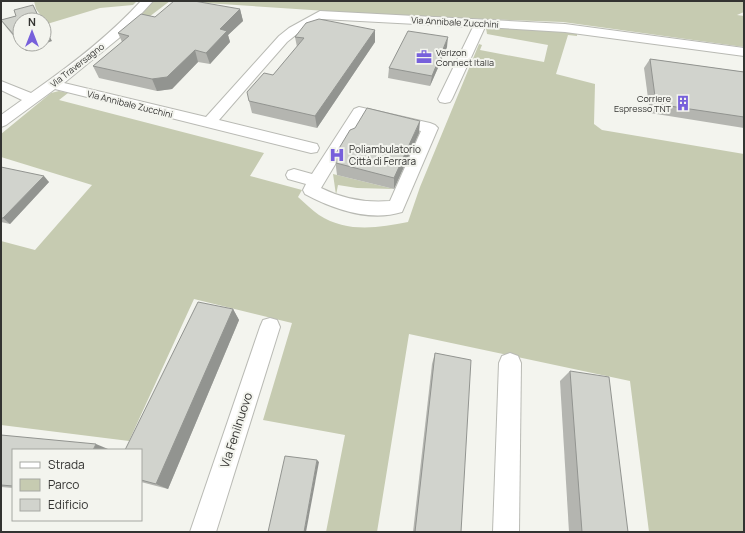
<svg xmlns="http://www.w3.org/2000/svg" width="745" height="533" viewBox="0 0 745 533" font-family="Manrope,sans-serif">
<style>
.green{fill:#c6cbb1}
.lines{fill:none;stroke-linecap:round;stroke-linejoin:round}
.minor-casing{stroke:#b9bab4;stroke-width:2}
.minor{fill:#fff;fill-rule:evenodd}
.wall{fill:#b4b5b0}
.shaded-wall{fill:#929490}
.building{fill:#d1d3cd;stroke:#929490}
.labels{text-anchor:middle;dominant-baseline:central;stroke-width:4;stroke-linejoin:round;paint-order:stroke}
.far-street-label{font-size:9px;fill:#333331;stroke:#f3f4ee}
.far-poi-label{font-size:9px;fill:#333331;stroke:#f3f4ee;text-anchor:start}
.poi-label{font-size:10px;fill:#333331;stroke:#f3f4ee;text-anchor:start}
.near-street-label{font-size:12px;fill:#333331;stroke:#f3f4ee}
</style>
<rect width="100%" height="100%" fill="#f3f4ee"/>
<g class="green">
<polygon points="34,1 137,1 133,5 100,8 47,24 36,9"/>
<polygon points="153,1 170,1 121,38"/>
<polygon points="174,1 533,2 744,1 744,12 737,15 744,16 744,47 563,22 403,16"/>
<path d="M 486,28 L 562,30 L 577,32 L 577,36 L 568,35 L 556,74 L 595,84 L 594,124 L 602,130 L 744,154 L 744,532 L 649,532 L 630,381 L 409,334 L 377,532 L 326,532 L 345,435 L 263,420 L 292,323 L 194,299 L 129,441 L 1,425 L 1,241 L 35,250 L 92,185 L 1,157 L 1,134 L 51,93 L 59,91 L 68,93 L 59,100 L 264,153 L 250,176 L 302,190 L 298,197 C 305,203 312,210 319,215 C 347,233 378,228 408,222 L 420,187 L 479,44 L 482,45 L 480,50 L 544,62 L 548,45 L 487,34 Z"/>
<polygon points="333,174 394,189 357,188 338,185 336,195"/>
</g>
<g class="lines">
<defs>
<g id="minor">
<path d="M 141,1 L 153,1 L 119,38 L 64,83 L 206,117 L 279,36 L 289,28 L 320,11 L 565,24 L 744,48 L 744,56 L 565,32 L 485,27 L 452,99 L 450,102 L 445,103 L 440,102 L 438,99 L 473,27 L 322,19 L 297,34 L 287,42 L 219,120 L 317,144 L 319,148 L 317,152 L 311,153 L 55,89 L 6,125 L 1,127 L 1,115 L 22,100 L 1,90 L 1,81 L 31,93 C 70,66 108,37 141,1 Z"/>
<path d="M 359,107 L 430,123 L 435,125 L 438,128 L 402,212 C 370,222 333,209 305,194 L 303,190 L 306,184 L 288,179 L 286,175 L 288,171 L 294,169 L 312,174 L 354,109 ZM 363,118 L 421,131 L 390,201 C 366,203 343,199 321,188 Z"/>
<polygon points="270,318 277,320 280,327 216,532 190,532 260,327 263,320"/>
<polygon points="510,353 518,356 521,363 519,532 493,532 499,363 502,356"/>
</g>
</defs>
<use href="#minor" class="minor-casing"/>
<use href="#minor" class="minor"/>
</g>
<g class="wall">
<polygon points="33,5 37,13 20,20 20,44 6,27 1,20 16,16"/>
<polygon points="240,9 243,21 228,35 230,42 210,64 198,62 172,89 157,91 99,78 93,66 122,42 118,33 155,17"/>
<polygon points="375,30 375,42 317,128 252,113 249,101 273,75 297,47 295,37"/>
<polygon points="447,47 430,86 388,78 389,68"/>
<polygon points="650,59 744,72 744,128 650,113 644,68"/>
<polygon points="419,133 394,189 337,175 336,167 335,155"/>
<polygon points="1,167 49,182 10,224 1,222"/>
<polygon points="233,309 239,320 168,489 141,482 141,450"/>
<polygon points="435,353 461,532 413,532 432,364"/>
<polygon points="570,371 628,532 569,532 560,381"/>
<polygon points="1,435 108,449 13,450 13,488 1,487"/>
</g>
<g class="shaded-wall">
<polygon points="240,9 243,21 228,35 230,42 210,64 206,53 220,29"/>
<polygon points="44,26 52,41 26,51 22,44 44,44"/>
<polygon points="375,30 375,42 317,128 315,116"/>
<polygon points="448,37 447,47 430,86 432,76"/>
<polygon points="195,50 198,62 172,89 157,91 152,79"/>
<polygon points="420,121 419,133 394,189 394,178"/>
<polygon points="44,176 49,182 10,224 3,218"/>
<polygon points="233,309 239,320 168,489 156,484"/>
<polygon points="96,444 108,449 108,450 93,450"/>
<polygon points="317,460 319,462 306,532 304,532"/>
</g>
<g class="building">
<polygon points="174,1 194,1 240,9 220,29 227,31 206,53 195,50 167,77 152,79 93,66 129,36 118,33 141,14 155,17"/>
<polygon points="33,5 40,20 20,20 20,42 1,20 16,16 14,10"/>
<polygon points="319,19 375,30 315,116 249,101 247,92 264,73 273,75 304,38 295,37 306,23"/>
<polygon points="44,27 47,34 44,35"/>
<polygon points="408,31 448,37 432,76 389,68"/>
<polygon points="650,59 744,72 744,117 656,104"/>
<polygon points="367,108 420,121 394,178 336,163 335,155 350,130 355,128"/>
<polygon points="1,167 44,176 3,218 1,218"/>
<polygon points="198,302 233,309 156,484 141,480 141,450 125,450"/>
<polygon points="435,353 471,360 461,532 415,532"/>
<polygon points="570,371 609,377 628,532 582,532"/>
<polygon points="1,435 96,444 93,450 13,450 13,486 1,485"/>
<polygon points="285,456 317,460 304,532 268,532"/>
</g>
<defs>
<symbol id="office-bare" viewBox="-9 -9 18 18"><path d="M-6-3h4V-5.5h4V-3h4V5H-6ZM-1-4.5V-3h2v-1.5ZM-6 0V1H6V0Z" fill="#7760db" stroke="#f3f4ee" stroke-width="2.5" paint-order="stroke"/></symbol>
<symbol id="building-bare" viewBox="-9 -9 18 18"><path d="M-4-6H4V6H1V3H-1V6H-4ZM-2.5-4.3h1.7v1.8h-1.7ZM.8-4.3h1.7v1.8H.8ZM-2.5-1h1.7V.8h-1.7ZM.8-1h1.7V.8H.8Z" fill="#7760db" stroke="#f3f4ee" stroke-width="2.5" paint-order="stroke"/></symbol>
<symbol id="hospital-bare" viewBox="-9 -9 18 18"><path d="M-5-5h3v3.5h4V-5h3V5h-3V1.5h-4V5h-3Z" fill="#7760db" stroke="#f3f4ee" stroke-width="2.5" paint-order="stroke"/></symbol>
</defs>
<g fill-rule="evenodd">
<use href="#office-bare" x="413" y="46" width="22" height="22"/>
<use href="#building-bare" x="672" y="92" width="22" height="22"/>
<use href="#hospital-bare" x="326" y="144" width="22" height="22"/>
</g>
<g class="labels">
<g class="far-street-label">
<text transform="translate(455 22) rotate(3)">Via Annibale Zucchini</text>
<text transform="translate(77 65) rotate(-38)">Via Traversagno</text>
<text transform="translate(130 104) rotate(14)">Via Annibale Zucchini</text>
</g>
<g class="far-poi-label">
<text x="436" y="52">Verizon<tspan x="436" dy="10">Connect Italia</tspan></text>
<text x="671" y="98" text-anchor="end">Corriere<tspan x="671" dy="10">Espresso TNT</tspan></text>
</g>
<g class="poi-label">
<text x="349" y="149">Poliambulatorio<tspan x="349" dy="12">Città di Ferrara</tspan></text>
</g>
<g class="near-street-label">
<text transform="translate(236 430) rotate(-72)">Via Fenilnuovo</text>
</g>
</g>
<rect width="745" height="533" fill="none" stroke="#333331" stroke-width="4"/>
<rect x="12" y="449" width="130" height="72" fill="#f3f4ee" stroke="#a6a7a2"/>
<rect x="20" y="462" width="20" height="6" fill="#ffffff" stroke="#a6a7a2"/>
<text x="48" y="469" font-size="12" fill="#333331">Strada</text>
<rect x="20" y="479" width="20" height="12" fill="#c6cbb1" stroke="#a6a7a2"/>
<text x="48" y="489" font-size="12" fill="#333331">Parco</text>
<rect x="20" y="499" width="20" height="12" fill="#d1d3cd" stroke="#a6a7a2"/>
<text x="48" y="509" font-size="12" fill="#333331">Edificio</text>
<g transform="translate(32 32)"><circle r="19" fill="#f3f4ee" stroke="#a6a7a2"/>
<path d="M0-3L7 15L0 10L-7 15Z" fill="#7760db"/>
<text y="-6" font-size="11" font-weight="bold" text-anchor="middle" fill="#333331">N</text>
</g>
</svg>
